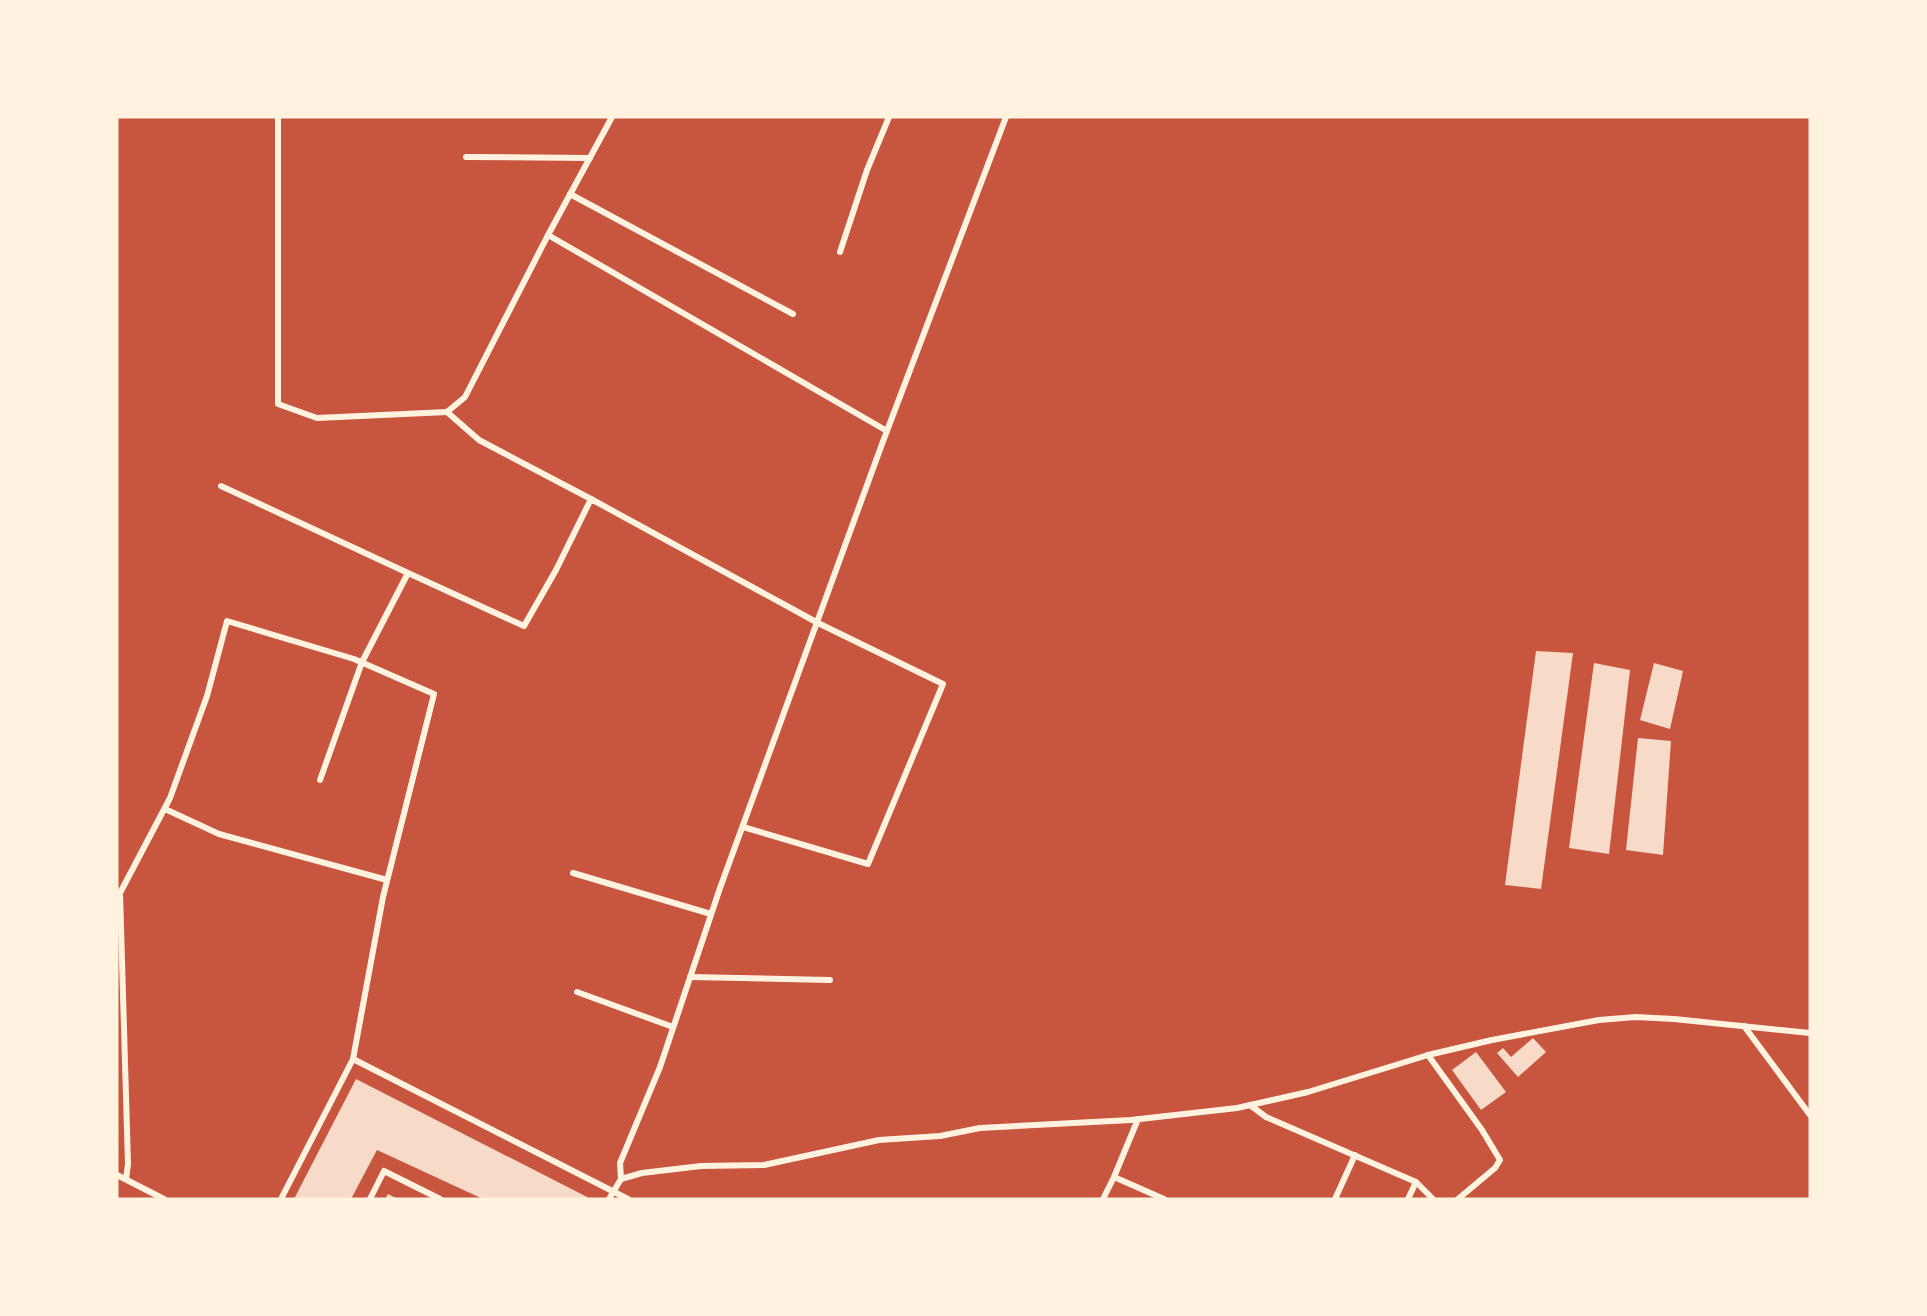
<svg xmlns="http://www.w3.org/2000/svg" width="1927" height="1316" viewBox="0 0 1927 1316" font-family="'Asap Condensed',sans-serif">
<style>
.building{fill:#f7dbc8}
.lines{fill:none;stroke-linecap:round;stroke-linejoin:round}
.minor{stroke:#fff3e0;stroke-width:6}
</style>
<rect width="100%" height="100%" fill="#c8553d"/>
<g class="building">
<polygon points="1536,651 1573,653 1541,889 1505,885"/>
<polygon points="1594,663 1630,670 1609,854 1569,848"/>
<polygon points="1654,663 1683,671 1670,729 1640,720"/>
<polygon points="1638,738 1671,741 1663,855 1626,850"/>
<polygon points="1533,1038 1546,1052 1518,1077 1497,1053 1503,1048 1511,1057"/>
<polygon points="1476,1052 1506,1092 1481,1110 1452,1070"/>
<polygon points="356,1079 591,1199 483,1199 377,1150 351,1199 294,1199"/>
<polygon points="388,1194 398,1199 385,1199"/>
</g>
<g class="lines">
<g class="minor">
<polyline points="278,117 278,404 317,418 447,412 465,397 548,235 612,117"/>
<polyline points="466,157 590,158"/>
<polyline points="570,194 793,314"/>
<polyline points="548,235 887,431"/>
<polyline points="840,252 867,170 889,117"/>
<polyline points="447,412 479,440 591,499"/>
<polyline points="221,486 408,573 362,662 320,780"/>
<polyline points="408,573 524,626 556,570 591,499 818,623 943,684 868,864 743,827"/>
<polyline points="165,809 219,834 387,880"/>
<polyline points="573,873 711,914"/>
<polyline points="690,977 830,980"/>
<polyline points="577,992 673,1027"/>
<polyline points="1744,1026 1810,1115"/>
<polyline points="1428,1055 1482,1130 1500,1160 1495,1168 1458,1199"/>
<polyline points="1250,1105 1266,1117 1416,1182 1408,1199"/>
<polyline points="117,1175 164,1199"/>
<polyline points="1114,1177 1138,1119"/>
<polyline points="126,1179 128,1164 120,893 170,798 207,696 227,621 354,659 434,694 383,897 353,1059"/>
<polyline points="621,1179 620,1163 660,1067 720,888 882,444 1006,117"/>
<polyline points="1416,1182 1433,1199"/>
<polyline points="281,1199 353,1059 628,1199"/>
<polyline points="370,1199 384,1171 440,1199"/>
<polyline points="609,1199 621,1179 642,1173 701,1166 764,1165 879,1140 940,1136 980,1128 1131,1120 1237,1108 1308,1092 1428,1055 1492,1040 1599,1020 1636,1017 1674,1019 1810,1033"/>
<polyline points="1103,1199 1114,1177 1164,1199"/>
<polyline points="1335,1199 1355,1155"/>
</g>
</g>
<rect width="1927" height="1316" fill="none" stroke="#fff3e0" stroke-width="237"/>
</svg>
